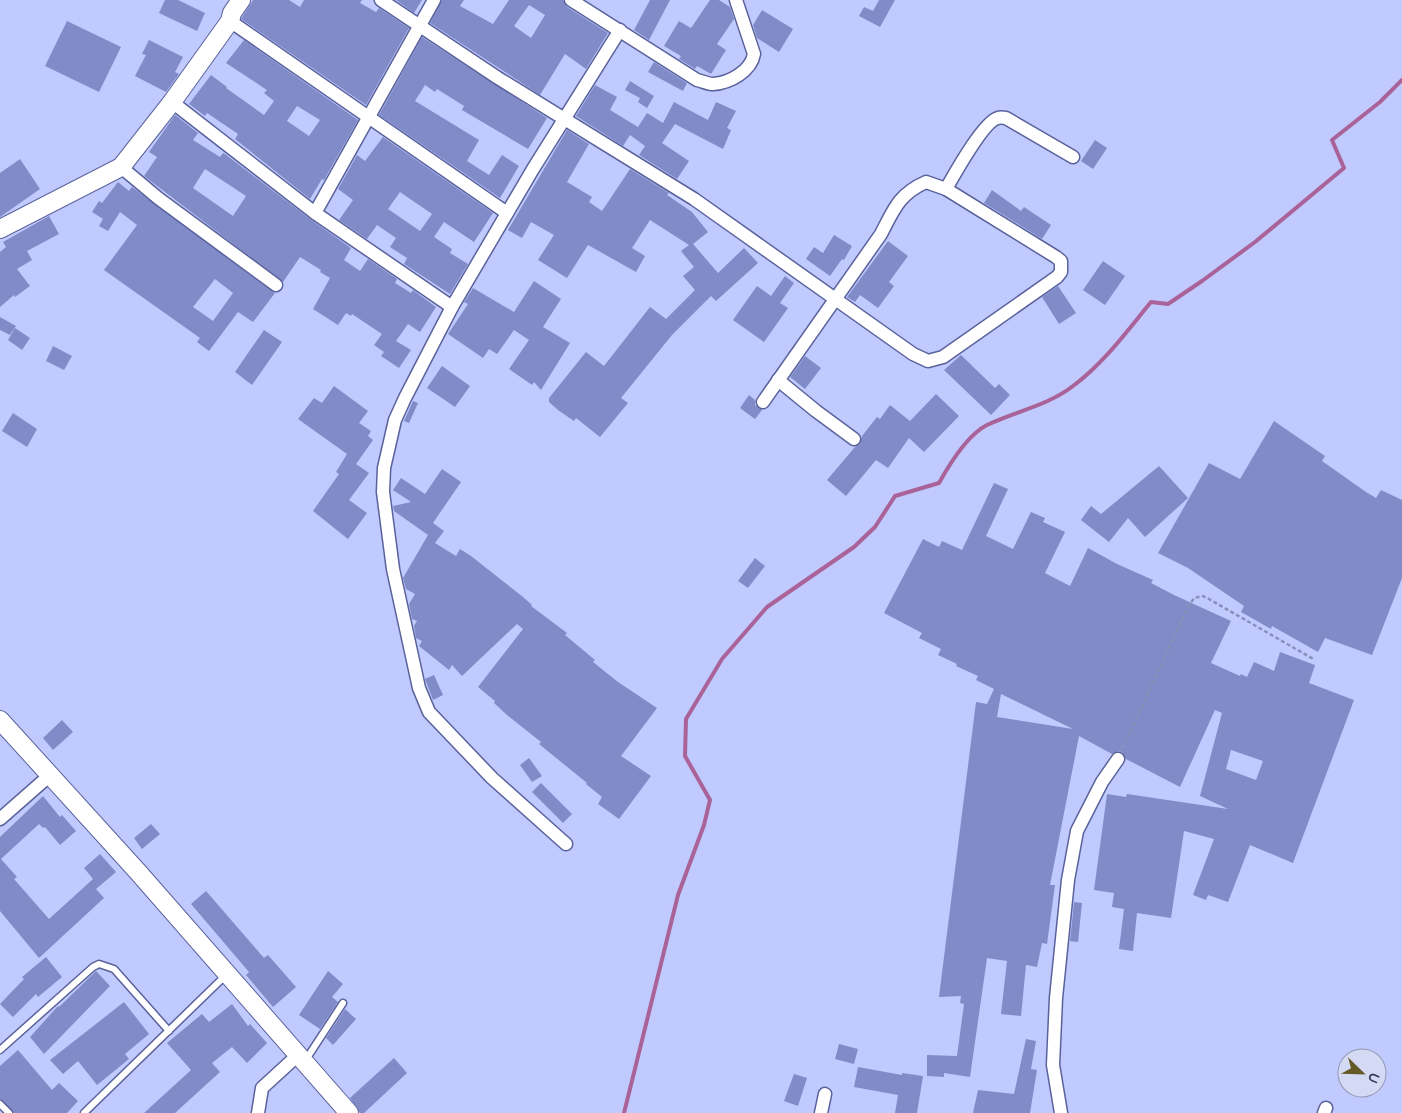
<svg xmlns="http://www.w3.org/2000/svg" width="1402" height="1113" viewBox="0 0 1402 1113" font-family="Quicksand,sans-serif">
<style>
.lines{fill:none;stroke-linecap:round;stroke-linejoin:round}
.stream{stroke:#a96399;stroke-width:4}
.building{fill:#818bc8;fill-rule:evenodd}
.lane-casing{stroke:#5a629c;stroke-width:9}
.street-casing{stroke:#5a629c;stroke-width:15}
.secondary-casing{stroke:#5a629c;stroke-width:20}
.path{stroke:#8890ba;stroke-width:2.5;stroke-dasharray:4 2.5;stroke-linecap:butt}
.lane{stroke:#fff;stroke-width:6}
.street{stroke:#fff;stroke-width:12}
.secondary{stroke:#fff;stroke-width:18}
</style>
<rect width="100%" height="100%" fill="#c0cafe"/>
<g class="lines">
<path class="stream" d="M 624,1113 L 678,895 L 704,825 L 710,800 L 685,756 L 686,719 L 722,659 L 767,607 L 854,547 L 875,527 L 895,496 L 939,483 C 949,465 967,435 987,425 C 1016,411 1047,406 1073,386 C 1104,363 1127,331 1151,302 L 1168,304 L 1202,281 L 1255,242 L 1344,168 L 1332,140 L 1380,102 L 1402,80"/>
</g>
<g class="building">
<polygon points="165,0 178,0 205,13 197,31 159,13"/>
<polygon points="253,0 289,0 300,7 304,0 362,0 360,3 376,12 379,8 409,28 366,105 241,19"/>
<polygon points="396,0 422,0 414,13"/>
<path d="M 442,0 L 464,0 L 460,6 L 493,24 L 509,0 L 563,0 L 567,7 L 608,33 L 586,69 L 565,54 L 540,95 L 430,23 ZM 529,5 L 545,15 L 531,38 L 514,26 Z"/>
<polygon points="650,0 670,0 649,40 634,30"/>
<polygon points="710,0 719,0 730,7 734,19 717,44 726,50 711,74 697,66 695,69 679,59 681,56 664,46 679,21 691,28"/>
<polygon points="879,0 895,0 880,27 859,16 864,7 873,11"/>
<polygon points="762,10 793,29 779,52 757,38 753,25"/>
<polygon points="67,21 121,47 99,92 45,66"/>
<polygon points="422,37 547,118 528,149 462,110 464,106 437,89 435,92 425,85 415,101 479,140 467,161 489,175 502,155 519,166 500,198 379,115"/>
<polygon points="149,40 183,57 175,72 179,74 166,92 135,76 146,55 142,54"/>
<path d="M 244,40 L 358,120 L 324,180 L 322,179 L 310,199 L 235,139 L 238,134 L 207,113 L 205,116 L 189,104 L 211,75 L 227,87 L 226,88 L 264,115 L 274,101 L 264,93 L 267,90 L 226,63 ZM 297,106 L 320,120 L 309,136 L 287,121 Z"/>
<polygon points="654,62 687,83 683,91 648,72"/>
<polygon points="630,81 654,96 647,108 638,102 640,98 625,90"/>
<polygon points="595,85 617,97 610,110 638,127 647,113 663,123 674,102 708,120 716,102 736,111 727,128 731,130 723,149 675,124 662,143 689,161 677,179 639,155 645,146 630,135 623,146 576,116"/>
<path d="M 175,115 L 198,133 L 193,140 L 220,157 L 223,153 L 225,154 L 310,219 L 351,248 L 344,260 L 360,271 L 368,259 L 397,279 L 395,283 L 411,293 L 413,290 L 436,307 L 420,332 L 408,324 L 396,341 L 411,350 L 399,368 L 381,356 L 384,352 L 374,345 L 382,334 L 352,314 L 351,316 L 346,313 L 338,325 L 313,309 L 330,278 L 320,272 L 321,270 L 300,257 L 283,282 L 144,176 L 157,157 L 149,152 ZM 205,169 L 246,196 L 233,216 L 193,188 Z"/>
<polygon points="567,130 589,144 567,182 592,197 589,202 602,211 630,169 669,193 667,195 692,212 708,232 693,244 718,273 744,248 758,263 716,301 711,296 672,335 621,398 628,403 600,437 576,418 574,421 558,410 549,402 549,398 586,352 604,366 650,307 666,319 695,290 683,276 694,267 681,251 689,245 650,220 632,248 645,256 636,272 588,245 567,278 538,260 554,235 531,222 522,238 508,230"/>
<path d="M 383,137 L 493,213 L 474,242 L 444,222 L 434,237 L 452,249 L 450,253 L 468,264 L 450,294 L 404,264 L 407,258 L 390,247 L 396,238 L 377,225 L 367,239 L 339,220 L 353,200 L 338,189 L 357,155 L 365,161 ZM 400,192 L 432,214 L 420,231 L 388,209 Z"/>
<polygon points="1095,140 1107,148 1093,169 1081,161"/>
<polygon points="20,159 40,189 0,217 0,173"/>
<path d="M 118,182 L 129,191 L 132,187 L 275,293 L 253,322 L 238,312 L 209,351 L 197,342 L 200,338 L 104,270 L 137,225 L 120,212 L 108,231 L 99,226 L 103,219 L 92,212 L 99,201 L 102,203 ZM 215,279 L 233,293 L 213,321 L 193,307 Z"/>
<polygon points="992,190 1021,211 1024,207 1051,225 1042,239 984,203"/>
<polygon points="49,216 59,234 27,251 32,260 17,269 30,286 15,297 14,295 0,307 0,252 6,247 3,242"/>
<polygon points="834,235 852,246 844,260 842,259 830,276 806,259 814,247 823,253"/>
<polygon points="888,241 908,256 889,282 894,286 878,308 860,295 855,302 847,297"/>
<polygon points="1103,261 1125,276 1105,305 1083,290"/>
<polygon points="785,276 794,283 780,303 788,308 764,342 733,320 757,286 771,296"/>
<polygon points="534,281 561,299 543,327 570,343 541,390 534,382 532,385 509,369 529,340 514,330 497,354 489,349 483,358 448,334 468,304 464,302 473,288 514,312"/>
<polygon points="1058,286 1076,313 1059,324 1042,297"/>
<polygon points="0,317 16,326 10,335 0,330"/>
<polygon points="15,328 30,338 22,350 8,340"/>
<polygon points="264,330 282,342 252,385 235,372"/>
<polygon points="53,346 72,356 64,370 46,361"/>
<polygon points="961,355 995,388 999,384 1010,395 991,415 944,370"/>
<polygon points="805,356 821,368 805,389 790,377"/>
<polygon points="442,366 470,386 455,407 427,388"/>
<polygon points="334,386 368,411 359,423 371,431 368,436 373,440 356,464 369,473 349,500 367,513 348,539 313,511 339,474 336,472 347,454 298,419 314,398 322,403"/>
<polygon points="936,394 959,416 924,452 909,438 888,468 876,460 846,496 827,480 855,447 860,444 862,436 877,417 880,419 890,405 910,421"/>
<polygon points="749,395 755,400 755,405 762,410 755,419 740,408"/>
<polygon points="413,401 418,403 409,423 404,421"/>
<polygon points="13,413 37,429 27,447 2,431"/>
<polygon points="1274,421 1325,456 1322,461 1366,492 1376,498 1381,490 1402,500 1402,578 1372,655 1325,638 1318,652 1272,626 1271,629 1241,612 1244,606 1188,568 1158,553 1209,463 1240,479"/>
<polygon points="1159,466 1188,498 1145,537 1128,518 1109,542 1081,520 1091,506 1101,514"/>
<polygon points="442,469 461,482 433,523 444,531 435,543 456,556 460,549 471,556 523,597 532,605 531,606 567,633 565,635 595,660 593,662 618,682 657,708 621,756 651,776 619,819 598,804 602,797 586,784 587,783 539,744 541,742 507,715 494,703 495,701 478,687 523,629 517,624 462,676 452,665 449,670 419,646 422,641 416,638 414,626 417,621 412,619 409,604 415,594 406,589 403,578 428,535 394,511 393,506 411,502 393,490 401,478 425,494"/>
<path d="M 994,483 L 1008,489 L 986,536 L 1013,549 L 1031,512 L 1045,518 L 1043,522 L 1065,532 L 1045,573 L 1070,586 L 1088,548 L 1117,564 L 1153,580 L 1151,583 L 1174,595 L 1231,621 L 1211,663 L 1240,676 L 1241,674 L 1247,677 L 1254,662 L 1274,671 L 1280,652 L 1315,665 L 1309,683 L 1354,700 L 1293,863 L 1250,845 L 1228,902 L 1208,895 L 1206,900 L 1193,895 L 1214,839 L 1184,831 L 1171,918 L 1137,913 L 1133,951 L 1119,949 L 1124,909 L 1112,907 L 1114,893 L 1094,890 L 1107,794 L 1126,797 L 1127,794 L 1228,809 L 1200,796 L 1222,713 L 1215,710 L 1180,787 L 1126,759 L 1122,752 L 1118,751 L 1112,754 L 1079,736 L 1050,885 L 1055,885 L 1047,944 L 1042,943 L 1037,967 L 1026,965 L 1021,1016 L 1001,1014 L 1007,961 L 987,958 L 970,1077 L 944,1073 L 944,1077 L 927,1076 L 927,1055 L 957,1056 L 964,1004 L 960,1003 L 961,996 L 939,997 L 976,702 L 987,704 L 994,689 L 976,680 L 978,676 L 956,666 L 957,664 L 938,655 L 941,649 L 919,638 L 922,633 L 884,613 L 923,539 L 939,547 L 942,541 L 962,550 ZM 1001,694 L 1073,729 L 997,717 ZM 1231,750 L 1263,761 L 1256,780 L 1226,769 Z"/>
<polygon points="755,558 765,566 748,588 738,581"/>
<polygon points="434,675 443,695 433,700 425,679"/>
<polygon points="62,720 73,732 53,750 43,738"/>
<polygon points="529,758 542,776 532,782 520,765"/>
<polygon points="541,783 572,814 563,823 532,792"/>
<polygon points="43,796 60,817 62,815 76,831 60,845 45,827 43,828 39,824 1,859 17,877 14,879 49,919 93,879 84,868 100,854 116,872 96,889 104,898 39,958 0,911 0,837"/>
<polygon points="151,824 160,834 142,849 134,838"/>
<polygon points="206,891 264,958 268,955 296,987 273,1007 246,975 249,972 191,904"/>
<polygon points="1074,902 1082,903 1078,942 1070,941"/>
<polygon points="46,957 62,977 38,997 36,994 13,1017 0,1004 24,979 22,977"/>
<polygon points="96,971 110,986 44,1054 30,1037 58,1006 59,1007"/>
<polygon points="328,971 343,984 332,997 338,1002 320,1029 299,1015"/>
<polygon points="124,1002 149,1034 125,1054 129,1059 97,1085 78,1061 63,1074 50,1060"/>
<polygon points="232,1004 248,1026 250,1024 267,1043 247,1063 232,1047 212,1063 220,1072 175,1113 144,1113 191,1070 167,1043 202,1014 209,1022"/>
<polygon points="345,1009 356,1019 333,1045 326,1038"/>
<polygon points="1026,1039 1036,1041 1031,1069 1037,1070 1030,1113 973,1113 978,1090 1014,1094"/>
<polygon points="839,1044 858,1049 854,1064 835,1059"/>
<polygon points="18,1050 52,1090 59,1083 78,1101 67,1113 14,1113 0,1099 0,1066"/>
<polygon points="394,1058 407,1073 364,1113 360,1113 350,1098"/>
<polygon points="858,1067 902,1075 902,1073 923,1076 917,1113 895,1113 898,1095 854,1087"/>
<polygon points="794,1074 807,1078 798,1106 784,1101"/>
</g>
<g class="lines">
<defs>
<g id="lane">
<polyline points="0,1050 93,967 99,964 114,969 169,1031"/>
<polyline points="305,1061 343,1003"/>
<polyline points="0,1104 9,1113"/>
<polyline points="84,1113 226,975"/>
</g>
<g id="street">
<path d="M 381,0 L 498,78 L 694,199 L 913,354 L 928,361 L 943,357 L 1057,277 L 1061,272 L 1061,261 L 1056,257 L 946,189 C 954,175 984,121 998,118 C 1001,117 1004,118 1006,118 L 1073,157"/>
<path d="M 571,0 L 697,80 C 702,81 708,84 713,84 C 730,83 751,71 754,54 L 736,0"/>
<polyline points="230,21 507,213"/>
<polyline points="172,102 315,213 452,307"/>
<polyline points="121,167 158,198 276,285"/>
<polyline points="315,213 434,0"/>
<polyline points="778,380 816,411 854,439"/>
<path d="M 763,402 L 881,234 C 894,209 899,194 926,182 L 946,189"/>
<polyline points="0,819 49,776"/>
<polyline points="566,844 492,778 429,712 419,688 393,569 383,492 384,468 395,420 405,398 452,307 533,169 620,30"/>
<polyline points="258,1113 262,1088 298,1055"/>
<polyline points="821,1113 825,1094"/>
<polyline points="1061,1113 1053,1065 1056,998 1068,880 1077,831 1102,782 1118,759"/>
<polyline points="1324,1113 1326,1108"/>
</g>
<g id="secondary">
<polyline points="0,229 121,167 172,102 230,21 232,13 241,0"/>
<polyline points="0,720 138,872 349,1113"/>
</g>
</defs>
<use href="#lane" class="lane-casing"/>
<use href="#street" class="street-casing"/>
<use href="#secondary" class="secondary-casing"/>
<polyline class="path" points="1122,749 1188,607 1194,598 1203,596 1209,599 1315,660"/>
<use href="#lane" class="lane"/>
<use href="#street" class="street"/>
<use href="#secondary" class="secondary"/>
</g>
<g transform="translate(1362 1073) rotate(113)"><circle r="24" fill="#d4d9f4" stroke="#9499b4"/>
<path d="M0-4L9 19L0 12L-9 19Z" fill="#665a26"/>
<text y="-8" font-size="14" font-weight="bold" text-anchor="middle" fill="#353954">U</text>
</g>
</svg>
